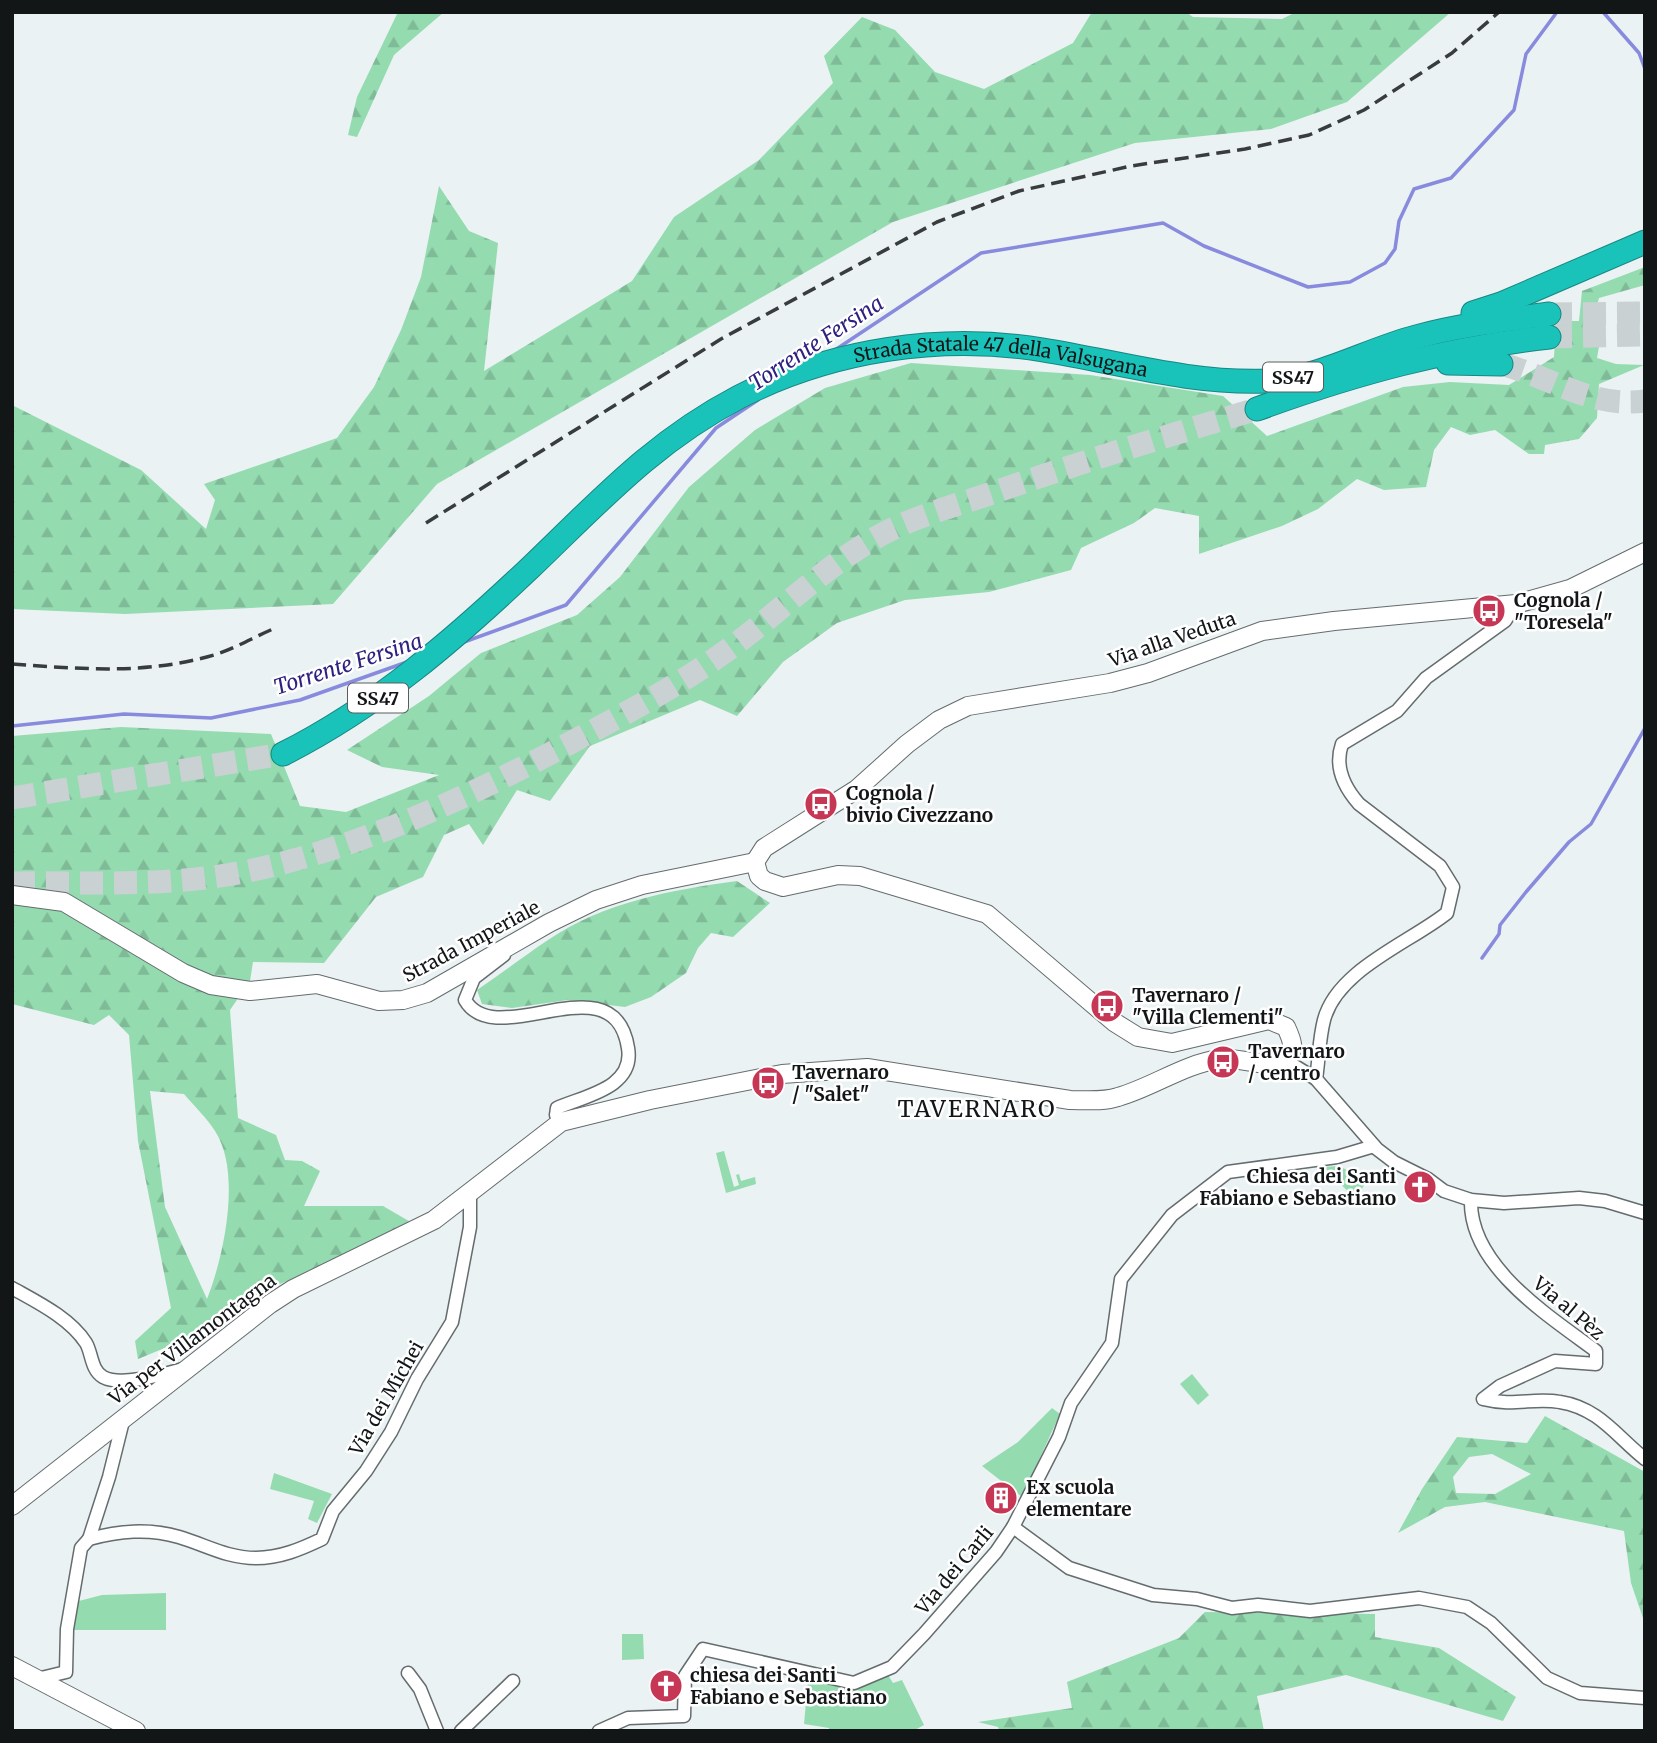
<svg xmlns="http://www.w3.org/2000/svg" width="1657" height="1743" viewBox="0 0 1657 1743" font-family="Merriweather,serif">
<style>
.green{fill:#94dbb0}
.forest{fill:url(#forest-firs);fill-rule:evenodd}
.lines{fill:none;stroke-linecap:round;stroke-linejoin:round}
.stream{stroke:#888bdd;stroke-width:3.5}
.highway-tunnel{stroke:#cad1d3;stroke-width:23;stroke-dasharray:23 11;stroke-linecap:butt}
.street-casing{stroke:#656c6e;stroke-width:15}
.secondary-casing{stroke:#656c6e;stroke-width:20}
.highway-casing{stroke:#188681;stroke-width:25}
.street{stroke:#fff;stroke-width:12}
.secondary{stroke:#fff;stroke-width:18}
.highway{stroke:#1ac3ba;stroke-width:23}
.rail{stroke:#383c3d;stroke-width:3.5;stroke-dasharray:14 7;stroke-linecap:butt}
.labels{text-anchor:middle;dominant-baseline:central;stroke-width:5;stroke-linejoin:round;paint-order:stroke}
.shield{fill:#fff;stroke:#5a5c5d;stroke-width:2}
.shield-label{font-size:18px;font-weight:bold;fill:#131617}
.street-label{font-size:19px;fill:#131617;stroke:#fff}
.poi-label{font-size:19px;font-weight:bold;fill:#131617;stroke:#fff;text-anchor:start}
.water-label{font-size:21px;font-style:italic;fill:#2e2180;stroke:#fff}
.quarter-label{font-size:23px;letter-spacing:2px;fill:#131617;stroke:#fff}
</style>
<defs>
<pattern id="forest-firs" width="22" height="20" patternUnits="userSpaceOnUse" patternTransform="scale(1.75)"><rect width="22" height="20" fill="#94dbb0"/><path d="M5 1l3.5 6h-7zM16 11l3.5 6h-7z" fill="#7fbb97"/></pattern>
</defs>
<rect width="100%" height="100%" fill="#eaf2f4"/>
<g class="green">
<polygon points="724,1151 734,1187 739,1185 736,1175 739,1174 741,1181 755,1177 756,1184 726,1193 716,1153"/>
<polygon points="1339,1166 1367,1180 1356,1199 1323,1167"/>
<polygon points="1192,1374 1209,1395 1198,1405 1180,1384"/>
<polygon points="1052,1408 1060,1414 1022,1497 982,1466 1018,1442"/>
<polygon points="274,1473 332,1494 317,1523 308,1519 314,1501 270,1489"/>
<polygon points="166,1593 166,1630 72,1630 75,1602 102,1595"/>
<polygon points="622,1634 643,1634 644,1659 622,1660"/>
<path d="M 888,1675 L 893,1683 L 902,1680 L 924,1725 L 913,1731 L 829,1731 L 829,1728 L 804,1724 L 808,1681 C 843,1688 855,1690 888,1675 Z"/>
</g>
<g class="forest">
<polygon points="398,12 444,12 394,55 357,137 348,135 357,97"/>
<polygon points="1092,12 1186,12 1193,17 1282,19 1296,12 1451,12 1347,102 1271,129 1135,143 893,222 437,484 333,604 125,614 12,609 12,405 141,470 206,529 215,500 204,484 337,438 374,387 401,330 421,277 439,186 469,231 498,243 484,371 632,281 674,217 759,160 833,83 824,56 862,17 895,30 935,72 984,89 1073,43"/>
<path d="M 1645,267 L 1645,285 L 1599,298 L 1591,327 L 1601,335 L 1597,358 L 1616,364 L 1644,365 L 1599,384 L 1597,418 L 1579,439 L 1545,445 L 1544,454 L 1529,454 L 1495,430 L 1470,435 L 1451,427 L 1434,450 L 1426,487 L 1384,490 L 1357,479 L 1318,509 L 1282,526 L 1199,554 L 1199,516 L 1155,508 L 1134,523 L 1081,548 L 1071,570 L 989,592 L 905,600 L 837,623 L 783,662 L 737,716 L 700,700 L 590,746 L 550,801 L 517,790 L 483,845 L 469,824 L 444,835 L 423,877 L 376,897 L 324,963 L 253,962 L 250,981 L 230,1010 L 238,1118 L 276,1135 L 285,1160 L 302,1161 L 320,1171 L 304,1206 L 383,1206 L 414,1224 L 280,1284 L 201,1333 L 138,1359 L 135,1341 L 171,1308 L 138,1141 L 129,1035 L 109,1015 L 94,1025 L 12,1004 L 12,736 L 121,727 L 271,734 L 300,806 L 346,812 L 439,775 L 382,767 L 347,750 L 429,696 L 481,653 L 577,615 L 620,577 L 689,487 L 755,430 L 825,388 L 911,363 L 1090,375 L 1223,396 L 1267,436 L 1403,387 L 1450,382 L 1509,385 L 1554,357 L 1556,321 L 1579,321 L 1582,291 ZM 150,1091 L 184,1094 C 194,1106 207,1118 215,1131 C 242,1172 224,1256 207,1299 L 165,1207 Z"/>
<path d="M 737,881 L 770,903 L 733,937 L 711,933 L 698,948 L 686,973 L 651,997 L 625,1007 L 568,1000 L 512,1008 L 482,1004 L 477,990 C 501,974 524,956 548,940 C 604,902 671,890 737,881 Z"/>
<path d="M 1545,1416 L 1645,1472 L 1645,1624 L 1631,1583 L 1624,1531 L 1485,1502 L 1445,1507 L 1398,1533 L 1422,1489 L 1457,1437 L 1527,1443 ZM 1492,1454 L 1531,1474 L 1495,1494 L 1456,1493 L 1453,1477 L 1469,1457 Z"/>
<polygon points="1205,1612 1375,1614 1375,1637 1439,1648 1516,1697 1503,1721 1346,1675 1257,1696 1264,1731 999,1731 998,1727 978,1722 1072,1708 1067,1682 1179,1638"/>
</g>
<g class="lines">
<g class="stream">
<polyline points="1603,12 1639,53 1645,69"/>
<polyline points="835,350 981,253 1163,223 1204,246 1308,287 1350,282 1385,263 1395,249 1399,221 1414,189 1451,178 1514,110 1526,54 1557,12"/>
<polyline points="464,642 566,605 716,428 758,400"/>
<polyline points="12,726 124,714 211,718 300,700 407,662"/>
<polyline points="1482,958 1499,934 1500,925 1526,892 1569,842 1591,824 1645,728"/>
</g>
<g class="highway-tunnel">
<polyline points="1549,314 1645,313"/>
<polyline points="1549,337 1645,335"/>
<path d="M 1501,364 C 1552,377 1589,408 1645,401"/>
<polyline points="12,798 283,754"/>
<path d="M 12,883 C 89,882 168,887 243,872 C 359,849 468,797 572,742 C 622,715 673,689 719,656 C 773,619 819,570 877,537 C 914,516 958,505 998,491 C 1084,461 1170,435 1257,409"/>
</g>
<defs>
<g id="street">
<path d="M 504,955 L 474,978 L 465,1000 C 496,1054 614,958 628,1048 C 635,1088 584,1096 557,1108 L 556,1115 L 561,1122"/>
<polyline points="1285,1060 1316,1079 1377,1149 1394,1162 1428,1179 1444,1191 1471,1200 1504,1203 1579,1198 1605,1201 1645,1213"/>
<path d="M 1316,1079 C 1319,1060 1319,1039 1324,1020 C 1337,970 1409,943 1447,913 L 1453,887 L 1440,866 L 1359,804 C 1344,787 1334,767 1342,744 L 1397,711 L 1426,678 L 1505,621 L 1516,604"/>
<path d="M 1471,1200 C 1469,1266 1549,1316 1596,1351 L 1596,1364 L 1555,1361 L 1500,1386 L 1483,1399 C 1515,1407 1533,1397 1560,1402 C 1599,1408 1617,1437 1645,1459"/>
<path d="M 12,1288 C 37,1302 70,1318 86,1343 C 92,1353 91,1370 103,1377 C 121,1387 164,1374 183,1369"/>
<path d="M 124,1417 L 109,1477 L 89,1539 C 119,1531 148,1528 179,1537 C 206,1545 227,1558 256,1558 C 280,1558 301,1549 322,1539 L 333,1511 L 366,1471 L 391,1432 L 417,1379 L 452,1322 L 470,1227 L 470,1192"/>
<polyline points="1013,1527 1069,1568 1153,1595 1197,1599 1232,1608 1258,1605 1310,1611 1419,1598 1467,1607 1491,1623 1547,1678 1580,1693 1645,1698"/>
<polyline points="408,1673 420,1689 437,1731"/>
<polyline points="37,1679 66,1672 67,1629 81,1548 89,1539"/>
<polyline points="461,1731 513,1681"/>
<polyline points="599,1731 628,1718 684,1716 685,1676 703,1649 854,1683 892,1667 924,1634 996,1552 1013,1527 1059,1437 1071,1403 1112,1343 1121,1279 1172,1215 1228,1172 1337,1157 1374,1146"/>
</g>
<g id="secondary">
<polyline points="755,862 764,848 857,789 907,744 939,720 968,706 1110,683 1148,673 1262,631 1334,621 1516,604 1570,589 1645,552"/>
<polyline points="12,895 64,902 183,973 211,985 250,991 317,984 379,1001 403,1000 427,993 549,923 596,900 642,885 755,862"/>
<path d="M 12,1506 L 270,1304 L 293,1289 L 434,1220 L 561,1122 L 650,1100 L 782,1074 L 867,1068 L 1070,1100 C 1085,1100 1103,1102 1118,1097 C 1153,1087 1184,1064 1220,1059 C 1238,1056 1268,1070 1284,1060 C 1298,1052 1291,1038 1286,1027 L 1269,1020 L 1172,1043 L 1138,1037 L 1114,1022 L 987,914 L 860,876 L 838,875 L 783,887 L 765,881 L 759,876 L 755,862"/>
<polyline points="12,1666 136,1731"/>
</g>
<g id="highway">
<polyline points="1473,313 1501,304 1645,242"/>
<polyline points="1448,363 1501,364"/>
<path d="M 1257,409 C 1356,373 1444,349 1549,337"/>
<path id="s1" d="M 283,754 C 378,706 455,639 531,567 C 600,501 653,442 739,397 C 831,350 941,333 1043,350 C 1118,362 1190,384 1267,381 C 1319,379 1366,350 1416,337 C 1459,325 1504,320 1549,314"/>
</g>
</defs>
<use href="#street" class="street-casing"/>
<use href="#secondary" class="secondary-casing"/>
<use href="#highway" class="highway-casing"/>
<use href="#street" class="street"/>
<use href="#secondary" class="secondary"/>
<use href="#highway" class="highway"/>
<g class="rail">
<polyline points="426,523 721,339 937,222 1019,191 1131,166 1245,149 1309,135 1364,110 1452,53 1499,12"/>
<path d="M 12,664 C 84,669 144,675 214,655 C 234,649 254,637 273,629"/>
</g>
</g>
<defs>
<symbol id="bus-disc" viewBox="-11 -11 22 22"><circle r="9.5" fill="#c63655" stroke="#fff"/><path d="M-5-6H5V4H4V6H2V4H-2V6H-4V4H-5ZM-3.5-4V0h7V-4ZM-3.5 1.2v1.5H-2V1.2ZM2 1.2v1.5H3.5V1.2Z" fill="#fff"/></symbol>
<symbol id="church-disc" viewBox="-11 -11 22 22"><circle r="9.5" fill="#c63655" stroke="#fff"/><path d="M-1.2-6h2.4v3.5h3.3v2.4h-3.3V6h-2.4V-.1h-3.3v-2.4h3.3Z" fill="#fff"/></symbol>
<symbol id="building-disc" viewBox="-11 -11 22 22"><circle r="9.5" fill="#c63655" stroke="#fff"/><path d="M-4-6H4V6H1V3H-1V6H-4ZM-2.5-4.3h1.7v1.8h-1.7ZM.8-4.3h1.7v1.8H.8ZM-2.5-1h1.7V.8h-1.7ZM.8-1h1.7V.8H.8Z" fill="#fff"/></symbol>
</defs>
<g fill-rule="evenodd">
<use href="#bus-disc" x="1470" y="592" width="38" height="38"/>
<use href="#bus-disc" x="802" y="785" width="38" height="38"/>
<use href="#bus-disc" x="1088" y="987" width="38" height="38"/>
<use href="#bus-disc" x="1204" y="1043" width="38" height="38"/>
<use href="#bus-disc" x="749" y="1064" width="38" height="38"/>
<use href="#church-disc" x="1401" y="1168" width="38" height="38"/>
<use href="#building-disc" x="982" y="1479" width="38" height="38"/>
<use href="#church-disc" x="647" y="1667" width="38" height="38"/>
</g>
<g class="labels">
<g class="shield">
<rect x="1263" y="362.5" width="60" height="29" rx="5"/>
<rect x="348" y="683.5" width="60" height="29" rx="5"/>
</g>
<g class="shield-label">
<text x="1293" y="377">SS47</text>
<text x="378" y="698">SS47</text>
</g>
<g class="street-label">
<text stroke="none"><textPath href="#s1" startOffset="852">Strada Statale 47 della Valsugana</textPath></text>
<text transform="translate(1172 639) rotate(-19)">Via alla Veduta</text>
<text transform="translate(471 941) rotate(-28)">Strada Imperiale</text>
<text transform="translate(1569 1308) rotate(40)">Via al Pèz</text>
<text transform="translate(192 1339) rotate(-37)">Via per Villamontagna</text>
<text transform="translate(386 1398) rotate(-60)">Via dei Michei</text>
<text transform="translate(954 1570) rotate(-50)">Via dei Carli</text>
</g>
<g class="poi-label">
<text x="1514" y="600">Cognola /<tspan x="1514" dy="22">"Toresela"</tspan></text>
<text x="846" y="793">Cognola /<tspan x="846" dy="22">bivio Civezzano</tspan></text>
<text x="1132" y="995">Tavernaro /<tspan x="1132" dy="22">"Villa Clementi"</tspan></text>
<text x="1248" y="1051">Tavernaro<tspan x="1248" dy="22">/ centro</tspan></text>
<text x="792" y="1072">Tavernaro<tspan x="792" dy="22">/ "Salet"</tspan></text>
<text x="1396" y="1176" text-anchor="end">Chiesa dei Santi<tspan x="1396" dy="22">Fabiano e Sebastiano</tspan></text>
<text x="1026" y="1487">Ex scuola<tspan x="1026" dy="22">elementare</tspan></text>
<text x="690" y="1675">chiesa dei Santi<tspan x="690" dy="22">Fabiano e Sebastiano</tspan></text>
</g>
<g class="water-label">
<text transform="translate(816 343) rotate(-33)">Torrente Fersina</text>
<text transform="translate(348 664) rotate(-18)">Torrente Fersina</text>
</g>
<g class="quarter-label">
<text x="977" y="1108">TAVERNARO</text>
</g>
</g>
<rect width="1657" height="1743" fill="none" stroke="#131617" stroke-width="28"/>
</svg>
